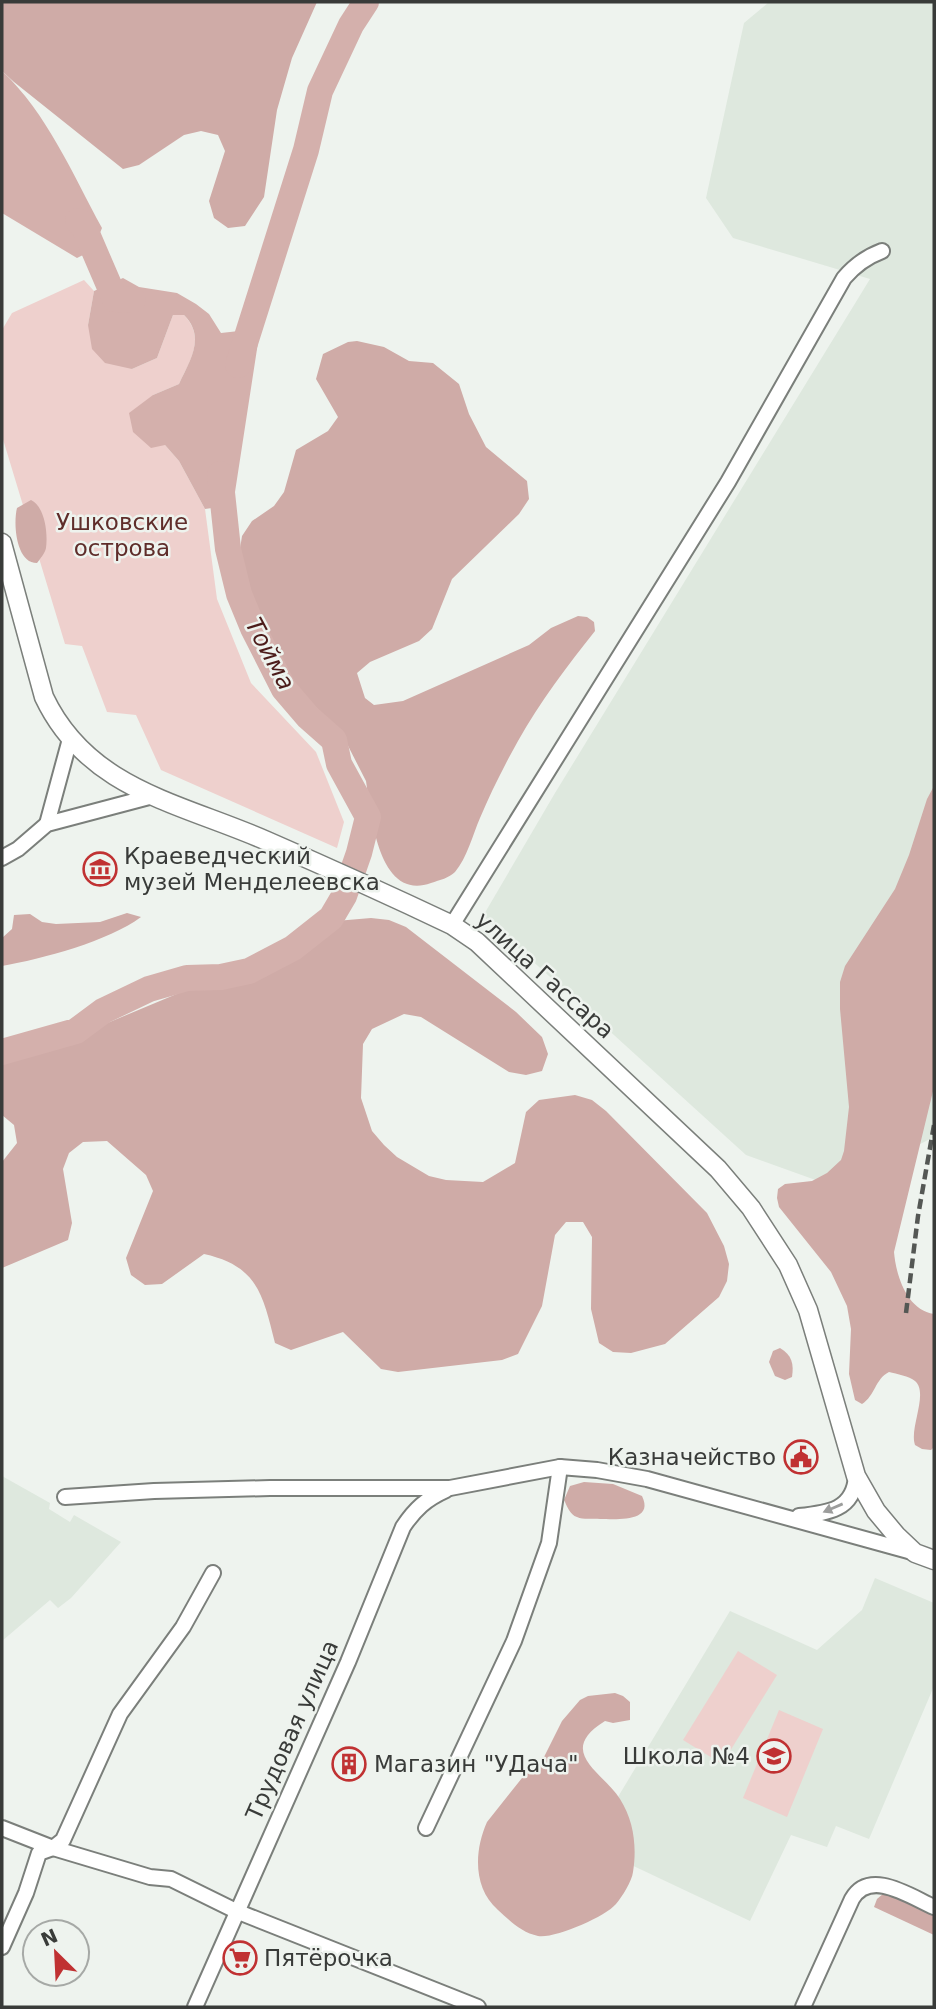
<svg xmlns="http://www.w3.org/2000/svg" width="936" height="2009" viewBox="0 0 936 2009" font-family="'DejaVu Sans',sans-serif">
<style>
.built{fill:#dee8de}
.green{fill:#eed0cd}
.forest{fill:#cfaba7}
.water{fill:#d4b0ac}
.lines{fill:none;stroke-linecap:round;stroke-linejoin:round}
.river{stroke:#d4b0ac;stroke-width:26}
.minor-casing{stroke:#7b7f7b;stroke-width:18}
.major-casing{stroke:#7b7f7b;stroke-width:21}
.minor{stroke:#fff;stroke-width:14}
.major{stroke:#fff;stroke-width:18}
.rail{stroke:#545754;stroke-width:4.5;stroke-dasharray:10 5;stroke-linecap:butt}
.oneway{fill:#9c9d9c}
.labels{text-anchor:middle;dominant-baseline:central;stroke-width:5;stroke-linejoin:round;paint-order:stroke}
.park-label{font-size:23px;fill:#5f2d2a;stroke:#eef3ee}
.poi-label{font-size:23px;fill:#393b39;stroke:#eef3ee;text-anchor:start}
.street-label{font-size:23px;fill:#393b39;stroke:#eef3ee}
.water-label{font-size:24px;font-style:italic;fill:#4c1c1a;stroke:#eef3ee}
</style>
<rect width="100%" height="100%" fill="#eef3ee"/>
<g class="built">
<polygon points="769,2 934,2 934,1137 835,1187 746,1155 483,916 555,793 870,279 733,238 706,198 744,23"/>
<polygon points="2,1476 50,1503 49,1509 70,1522 74,1515 121,1542 71,1598 58,1608 50,1600 2,1641"/>
<polygon points="875,1578 934,1603 934,1686 869,1839 836,1826 827,1847 791,1835 750,1921 589,1845 730,1611 817,1650 862,1610"/>
</g>
<g class="green">
<path d="M 84,280 L 94,291 L 88,325 L 132,369 L 157,358 L 173,315 L 184,315 C 206,338 190,360 179,384 L 153,395 L 165,445 L 179,461 L 205,509 L 217,599 L 251,683 L 316,752 L 344,822 L 337,848 L 161,770 L 136,715 L 107,712 L 82,646 L 65,644 L 2,436 L 2,330 L 12,313 Z"/>
<polygon points="738,1651 777,1675 722,1764 683,1740"/>
<polygon points="779,1710 823,1729 787,1817 743,1798"/>
</g>
<g class="forest">
<polygon points="2,2 317,2 292,58 277,110 264,197 245,226 228,228 214,218 209,201 225,151 218,135 201,131 184,135 139,165 123,169 14,82 2,71"/>
<path d="M 357,341 L 384,347 L 409,361 L 433,363 L 459,384 L 469,414 L 486,447 L 527,481 L 529,499 L 519,514 L 452,579 L 432,629 L 419,641 L 370,662 L 357,673 L 365,698 L 374,705 L 403,701 L 529,645 L 551,628 L 578,616 L 587,617 L 594,622 L 595,631 C 567,666 540,702 518,741 C 504,766 491,792 480,818 C 473,834 467,858 455,872 C 449,878 440,880 431,883 C 378,902 371,814 366,781 L 343,736 L 290,680 L 243,589 L 238,562 L 242,536 L 252,521 L 274,506 L 284,492 L 296,450 L 328,431 L 338,417 L 316,379 L 323,354 L 348,342 Z"/>
<path d="M 31,500 C 45,507 48,533 46,548 C 45,553 40,559 37,563 C 16,563 13,524 17,508 Z"/>
<path d="M 934,786 L 934,1087 L 894,1252 C 896,1276 907,1310 934,1314 L 934,1447 L 931,1450 L 922,1449 L 915,1445 C 909,1428 929,1393 915,1381 C 909,1376 897,1374 889,1372 C 875,1379 875,1396 862,1404 L 855,1400 L 849,1374 L 851,1329 L 847,1306 L 831,1272 L 779,1207 L 777,1198 L 778,1189 L 785,1184 L 812,1181 L 827,1173 L 841,1160 L 844,1151 L 849,1107 L 840,1009 L 840,982 L 845,966 L 895,889 L 909,855 L 927,799 Z"/>
<path d="M 127,913 L 141,917 C 109,941 42,959 2,966 L 2,938 L 12,929 L 14,915 L 30,914 L 42,922 L 56,924 L 100,922 Z"/>
<path d="M 371,918 L 389,920 L 406,927 L 516,1012 L 542,1037 L 548,1054 L 542,1071 L 526,1075 L 509,1072 L 421,1017 L 404,1014 L 372,1029 L 363,1044 L 361,1098 L 372,1131 L 384,1145 L 397,1157 L 429,1176 L 446,1180 L 483,1182 L 515,1163 L 526,1112 L 539,1100 L 575,1095 L 592,1100 L 606,1111 L 707,1213 L 724,1246 L 729,1264 L 727,1281 L 719,1297 L 665,1344 L 631,1353 L 613,1352 L 599,1343 L 591,1309 L 592,1237 L 583,1222 L 566,1222 L 555,1235 L 542,1306 L 518,1354 L 502,1360 L 398,1372 L 381,1369 L 343,1332 L 291,1350 L 275,1343 C 263,1295 258,1266 204,1254 L 162,1284 L 145,1285 L 131,1275 L 126,1258 L 153,1191 L 146,1175 L 107,1141 L 83,1142 L 69,1153 L 63,1169 L 72,1223 L 68,1240 L 2,1268 L 2,1162 L 17,1143 L 14,1125 L 2,1115 L 2,1056 L 38,1052 L 191,988 L 244,982 L 279,967 L 336,921 Z"/>
<path d="M 780,1348 C 792,1355 794,1364 792,1377 L 785,1380 L 775,1376 L 769,1362 L 773,1351 Z"/>
<path d="M 584,1482 L 613,1484 L 642,1496 C 655,1523 615,1519 600,1519 C 593,1518 583,1520 577,1517 C 570,1515 567,1506 564,1500 L 570,1486 Z"/>
<path d="M 615,1693 L 623,1696 L 630,1702 L 630,1720 L 613,1723 L 605,1721 C 555,1752 603,1772 620,1799 C 634,1821 637,1847 633,1872 C 632,1881 622,1897 616,1904 C 605,1917 554,1939 538,1936 C 522,1933 510,1921 498,1910 C 473,1888 474,1851 487,1822 L 522,1778 L 542,1761 L 562,1721 L 580,1700 L 588,1696 Z"/>
<polygon points="884,1893 934,1914 934,1935 874,1907 877,1899"/>
</g>
<g class="water">
<path d="M 2,71 C 47,113 73,175 102,228 L 93,250 L 77,258 L 2,213 Z"/>
<path d="M 123,278 L 139,287 L 177,293 L 196,304 L 209,314 L 221,333 L 248,330 L 259,336 L 233,505 L 205,509 L 179,461 L 165,445 L 151,448 L 133,432 L 129,413 L 153,395 L 179,384 C 190,360 206,337 184,315 L 173,315 L 157,358 L 132,369 L 105,363 L 92,349 L 88,325 L 94,291 Z"/>
</g>
<g class="lines">
<g class="river">
<polyline points="78,221 84,227 115,299 133,300"/>
<polyline points="238,365 306,150 320,91 351,25 366,2"/>
<polyline points="2,1052 76,1031 103,1011 149,989 187,978 221,977 249,971 293,948 331,918 344,896 359,853 368,817 339,764 334,740 308,717 284,689 253,628 239,594 228,549 220,474"/>
</g>
<defs>
<g id="minor">
<polyline points="47,824 70,739"/>
<polyline points="2,858 18,849 47,824 153,796"/>
<path d="M 452,925 L 728,482 L 844,278 C 855,265 866,257 882,251"/>
<polyline points="65,1497 154,1491 270,1488 450,1488 560,1467 597,1470 647,1479 912,1552"/>
<path d="M 799,1516 C 828,1513 854,1510 856,1476"/>
<polyline points="2,1828 53,1848 150,1877 171,1879 236,1911 478,2007"/>
<polyline points="426,1828 514,1641 549,1543 560,1467"/>
<polyline points="2,1947 26,1893 39,1853 53,1848 63,1840 120,1714 183,1627 213,1573"/>
<path d="M 195,2007 L 348,1662 L 403,1527 C 415,1509 426,1499 446,1490"/>
<path d="M 803,2007 L 852,1899 C 870,1868 911,1897 934,1907"/>
</g>
<path id="major" d="M 2,543 L 44,697 C 88,790 181,803 267,841 C 329,868 391,896 452,925 L 477,942 L 718,1169 L 751,1208 L 788,1265 L 808,1310 L 856,1476 L 876,1511 L 896,1535 L 915,1553 L 934,1560"/>
</defs>
<use href="#minor" class="minor-casing"/>
<use href="#major" class="major-casing"/>
<use href="#minor" class="minor"/>
<use href="#major" class="major"/>
<polyline class="rail" points="906,1313 918,1216 934,1125"/>
</g>
<defs><path id="oneway-solid" d="M-6-.8H1V-3.2L6.5 0L1 3.2V.8H-6Z" transform="scale(1.75)"/></defs>
<use class="oneway" href="#oneway-solid" transform="translate(833 1508) rotate(157)"/>
<defs>
<symbol id="museum-ring" viewBox="-11 -11 22 22"><circle r="9.5" fill="#eef3ee" stroke="#c03132" stroke-width="1.5"/><path d="M0-6L6-3V-2H-6V-3ZM-5-1h2V3h-2ZM-1-1h2V3h-2ZM3-1h2V3H3ZM-6 4H6V6H-6Z" fill="#c03132"/></symbol>
<symbol id="civic-ring" viewBox="-11 -11 22 22"><circle r="9.5" fill="#eef3ee" stroke="#c03132" stroke-width="1.5"/><path d="M-.6-6.5H3V-4.5H.6V-3L4-1V1h2V6H-6V1h2V-1L-.6-3ZM-1.2 2.5V6h2.4V2.5Z" fill="#c03132"/></symbol>
<symbol id="school-ring" viewBox="-11 -11 22 22"><circle r="9.5" fill="#eef3ee" stroke="#c03132" stroke-width="1.5"/><path d="M0-5L7-2L0 1L-7-2ZM-4 1L0 2.5L4 1V4Q0 6-4 4Z" fill="#c03132"/></symbol>
<symbol id="building-ring" viewBox="-11 -11 22 22"><circle r="9.5" fill="#eef3ee" stroke="#c03132" stroke-width="1.5"/><path d="M-4-6H4V6H1V3H-1V6H-4ZM-2.5-4.3h1.7v1.8h-1.7ZM.8-4.3h1.7v1.8H.8ZM-2.5-1h1.7V.8h-1.7ZM.8-1h1.7V.8H.8Z" fill="#c03132"/></symbol>
<symbol id="supermarket-ring" viewBox="-11 -11 22 22"><circle r="9.5" fill="#eef3ee" stroke="#c03132" stroke-width="1.5"/><path d="M-6-5.5h2.5l.6 2H6L4.5 2H-2.5L-4.4-4H-6ZM-1.5 3.2a1.3 1.3 0 1 0 .1 0ZM3 3.2a1.3 1.3 0 1 0 .1 0Z" fill="#c03132"/></symbol>
</defs>
<g fill-rule="evenodd">
<use href="#museum-ring" x="81" y="850" width="38" height="38"/>
<use href="#civic-ring" x="782" y="1438" width="38" height="38"/>
<use href="#school-ring" x="755" y="1737" width="38" height="38"/>
<use href="#building-ring" x="330" y="1745" width="38" height="38"/>
<use href="#supermarket-ring" x="221" y="1939" width="38" height="38"/>
</g>
<g class="labels">
<g class="park-label">
<text x="122" y="522">Ушковские<tspan x="122" dy="26">острова</tspan></text>
</g>
<g class="poi-label">
<text x="124" y="856">Краеведческий<tspan x="124" dy="26">музей Менделеевска</tspan></text>
<text x="776" y="1457" text-anchor="end">Казначейство</text>
<text x="750" y="1756" text-anchor="end">Школа №4</text>
<text x="374" y="1764">Магазин "УДача"</text>
<text x="264" y="1958">Пятёрочка</text>
</g>
<g class="street-label">
<text transform="translate(545 975) rotate(42)">улица Гассара</text>
<text transform="translate(292 1730) rotate(-66)">Трудовая улица</text>
</g>
<g class="water-label">
<text transform="translate(270 654) rotate(62)">Тойма</text>
</g>
</g>
<rect width="936" height="2009" fill="none" stroke="#393b39" stroke-width="7"/>
<g transform="translate(56 1953) rotate(336)"><circle r="33" fill="#eef3ee" stroke="#a6a9a6" stroke-width="2"/>
<path d="M0-5L12 26L0 18L-12 26Z" fill="#c03132"/>
<text y="-10" font-size="19" font-weight="bold" text-anchor="middle" fill="#393b39">N</text>
</g>
</svg>
